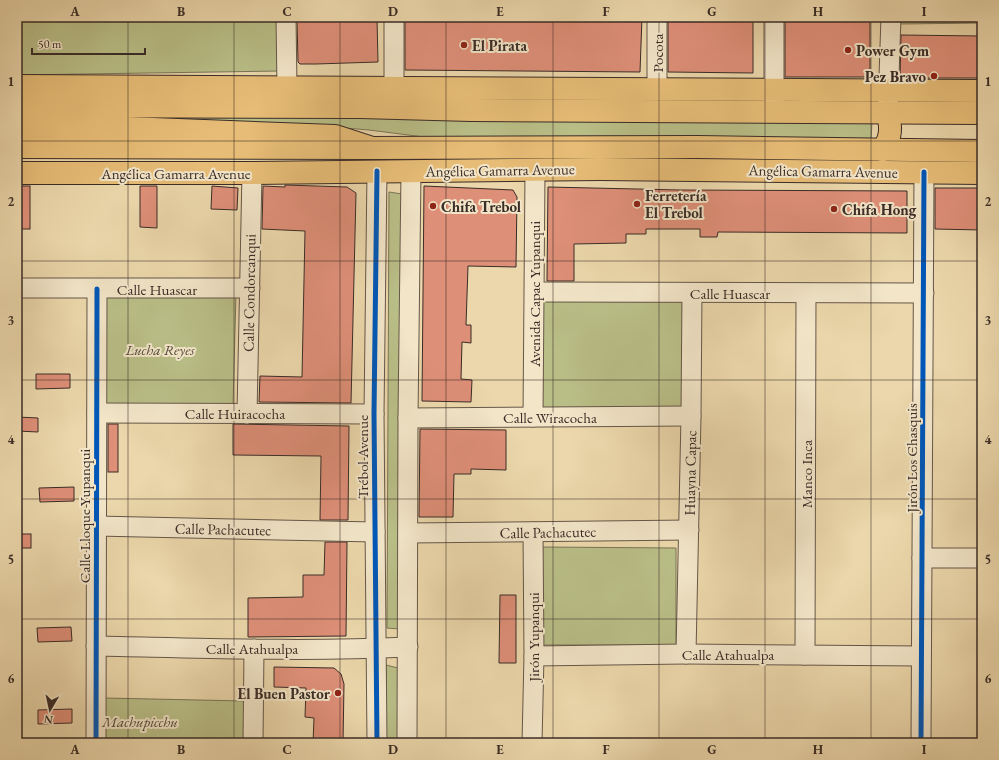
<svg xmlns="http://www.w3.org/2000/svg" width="999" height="760" viewBox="0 0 999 760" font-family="'EB Garamond',serif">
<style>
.green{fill:#b9be87;stroke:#7a7557}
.building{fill:#de8f78;stroke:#3a2c27}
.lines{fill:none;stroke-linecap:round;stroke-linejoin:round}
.minor-casing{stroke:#665748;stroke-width:21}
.major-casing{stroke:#3a2c27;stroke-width:24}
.highway-casing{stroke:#3a2c27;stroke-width:24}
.minor{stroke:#f2e5c8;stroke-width:19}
.major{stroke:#e6bc76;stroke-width:22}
.highway{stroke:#e6bc76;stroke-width:22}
.cycleway-casing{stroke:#f2e5c8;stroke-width:8}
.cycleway{stroke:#0057b8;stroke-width:5}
.grid{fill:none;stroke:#3a2c27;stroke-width:1;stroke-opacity:0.55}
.poi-dot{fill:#8f2418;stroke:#f2e5c8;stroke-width:1.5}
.labels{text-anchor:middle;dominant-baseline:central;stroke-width:4;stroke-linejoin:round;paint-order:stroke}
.poi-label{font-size:15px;font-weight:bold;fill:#3a2c27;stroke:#f2e5c8;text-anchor:start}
.street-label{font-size:15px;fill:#3a2c27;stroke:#f2e5c8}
.park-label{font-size:15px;font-style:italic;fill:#53493a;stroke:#f2e5c8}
.neatline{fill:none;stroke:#3a2c27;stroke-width:1.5}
.grid-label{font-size:13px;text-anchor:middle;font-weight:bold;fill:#3a2c27}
</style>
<rect width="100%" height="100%" fill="#ebd7ab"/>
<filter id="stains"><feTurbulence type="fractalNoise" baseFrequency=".005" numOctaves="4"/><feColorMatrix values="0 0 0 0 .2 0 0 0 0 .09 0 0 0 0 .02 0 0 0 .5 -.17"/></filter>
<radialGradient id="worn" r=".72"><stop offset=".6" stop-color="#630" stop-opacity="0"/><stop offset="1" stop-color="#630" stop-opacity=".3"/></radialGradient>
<g class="green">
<polygon points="17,17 279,17 280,71 17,75"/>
<polygon points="900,17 982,17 982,23 900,24"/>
<polygon points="17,112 872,121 871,141 440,139 369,130 309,125"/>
<polygon points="389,192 402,194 399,629 387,628"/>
<polygon points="102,291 236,292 233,407 103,405"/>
<polygon points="541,298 685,300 685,409 540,408"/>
<polygon points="542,547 676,548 676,645 542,645"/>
<polygon points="386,665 398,668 400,743 386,743"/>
<polygon points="104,698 245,701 243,743 103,743"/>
</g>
<g class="building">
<polygon points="405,17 642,17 640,72 405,70"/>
<polygon points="668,17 753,17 753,73 668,72"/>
<rect x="785" y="17" width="85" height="60"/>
<polygon points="377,19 378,62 316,64 300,64 298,62 297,20"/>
<polygon points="901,35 982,36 982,78 900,78"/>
<polygon points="285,185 347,187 356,193 351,403 259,402 260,376 302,377 305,231 262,229 263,186 285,187"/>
<rect x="17" y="186" width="13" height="43"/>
<polygon points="140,186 157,186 157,228 140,227"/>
<polygon points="212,186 238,188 237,210 211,209"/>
<polygon points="424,186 513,190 517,197 516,267 468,266 466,325 471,325 471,343 462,342 461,379 472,380 471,402 422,401"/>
<polygon points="548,187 681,190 907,191 907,233 718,232 717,237 700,237 700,229 646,229 646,234 626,234 626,243 574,244 574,281 547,281"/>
<polygon points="935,188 982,188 982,230 935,229"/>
<polygon points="36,374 70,374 70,388 36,389"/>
<polygon points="17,417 38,418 38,432 17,431"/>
<rect x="108" y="424" width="10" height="48"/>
<polygon points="233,424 349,426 348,520 320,520 321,456 233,455"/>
<polygon points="420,429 506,430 506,470 471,469 471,474 454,474 453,517 419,517"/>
<polygon points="74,487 74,501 40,502 39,488"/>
<rect x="17" y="534" width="14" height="14"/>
<polygon points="325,542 347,542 346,636 248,637 248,598 303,597 303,575 324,575"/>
<polygon points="500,595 516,595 516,663 499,663"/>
<polygon points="71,627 72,641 38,642 37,628"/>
<polygon points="274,667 334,668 341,674 344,684 343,743 313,743 314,718 305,717 306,688 274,687"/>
<polygon points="72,709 72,723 38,724 38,710"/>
</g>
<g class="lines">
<defs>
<g id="minor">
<polyline points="286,17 287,88"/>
<polyline points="394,88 394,17"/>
<polyline points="657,90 657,17"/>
<polyline points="774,104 774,17"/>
<polyline points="888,106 891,17"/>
<polyline points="377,171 374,414 377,743"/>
<polyline points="17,288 250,288"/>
<polyline points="535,292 924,293"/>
<polyline points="97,413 374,414"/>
<polyline points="247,414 252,173"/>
<polyline points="533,417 535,170"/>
<polyline points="408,418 691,416"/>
<polyline points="96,526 375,532"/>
<polyline points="408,533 689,530"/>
<polyline points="922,558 982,558"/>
<path d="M 96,646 C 200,648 304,652 408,647"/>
<polyline points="686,654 691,416 692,293"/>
<polyline points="805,655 806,293"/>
<polyline points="534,656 686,654 921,656"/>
<polyline points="96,743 97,289"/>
<polyline points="253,743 254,649"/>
<polyline points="407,743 408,418 411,171"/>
<polyline points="532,743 534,656 533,532"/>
<polyline points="921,743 924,172"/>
</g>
<g id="major">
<polyline points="17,86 982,91"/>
<polyline points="17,106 360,107 471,110 982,113"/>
<polyline points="17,147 372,148 698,147 982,151"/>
<path d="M 883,150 C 891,138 892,127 887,112"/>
<polyline points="17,173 252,173 600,169 982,173"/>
</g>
<polyline id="highway" points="17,125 101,127 335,136 372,148"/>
</defs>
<use href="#minor" class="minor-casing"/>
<use href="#major" class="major-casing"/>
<use href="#highway" class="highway-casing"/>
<use href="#minor" class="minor"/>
<use href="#major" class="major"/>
<use href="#highway" class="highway"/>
<defs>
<g id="cycleway">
<polyline points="377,171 374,414 377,743"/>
<polyline points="96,743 97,289"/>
<polyline points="921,743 924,172"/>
</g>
</defs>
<use href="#cycleway" class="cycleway-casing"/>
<use href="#cycleway" class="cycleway"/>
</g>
<path class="grid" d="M 128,17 L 128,743M 234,17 L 234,743M 340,17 L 340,743M 446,17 L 446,743M 553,17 L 553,743M 659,17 L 659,743M 765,17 L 765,743M 871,17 L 871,743M 17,141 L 982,141M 17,261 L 982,261M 17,380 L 982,380M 17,499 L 982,499M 17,619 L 982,619"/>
<g class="poi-dot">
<circle cx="464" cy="45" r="4"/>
<circle cx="848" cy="50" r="4"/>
<circle cx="934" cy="76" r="4"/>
<circle cx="637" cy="204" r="4"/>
<circle cx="433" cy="206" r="4"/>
<circle cx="834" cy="209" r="4"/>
<circle cx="338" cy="693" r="4"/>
</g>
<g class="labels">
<g class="poi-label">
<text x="472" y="45">El Pirata</text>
<text x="856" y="50">Power Gym</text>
<text x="926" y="76" text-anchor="end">Pez Bravo</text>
<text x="645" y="195">Ferretería<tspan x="645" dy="17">El Trebol</tspan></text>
<text x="441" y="206">Chifa Trebol</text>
<text x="842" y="209">Chifa Hong</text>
<text x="330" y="693" text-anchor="end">El Buen Pastor</text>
</g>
<g class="street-label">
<text transform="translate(657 53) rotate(-90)">Pocota</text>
<text transform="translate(500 170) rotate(-1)">Angélica Gamarra Avenue</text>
<text transform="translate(823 171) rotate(1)">Angélica Gamarra Avenue</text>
<text x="176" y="173">Angélica Gamarra Avenue</text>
<text x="157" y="289">Calle Huascar</text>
<text transform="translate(249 293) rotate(-89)">Calle Condorcanqui</text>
<text x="730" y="293">Calle Huascar</text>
<text transform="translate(534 294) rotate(-90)">Avenida Capac Yupanqui</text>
<text x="235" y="413">Calle Huiracocha</text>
<text x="550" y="417">Calle Wiracocha</text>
<text transform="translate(362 457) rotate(-90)">Trébol Avenue</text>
<text transform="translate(911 458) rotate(-90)">Jirón Los Chasquis</text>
<text transform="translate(690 473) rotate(-89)">Huayna Capac</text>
<text transform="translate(806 474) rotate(-90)">Manco Inca</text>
<text transform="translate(84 516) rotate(-90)">Calle Lloque Yupanqui</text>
<text transform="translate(223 529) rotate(1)">Calle Pachacutec</text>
<text transform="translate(548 532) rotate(-1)">Calle Pachacutec</text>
<text transform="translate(533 637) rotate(-90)">Jirón Yupanqui</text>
<text x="252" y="648">Calle Atahualpa</text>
<text x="728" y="654">Calle Atahualpa</text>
</g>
<g class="park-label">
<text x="160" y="349">Lucha Reyes</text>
<text x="140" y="721">Machupicchu</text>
</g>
</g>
<rect width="999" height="760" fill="none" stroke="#ebd7ab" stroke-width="44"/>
<g transform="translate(50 710) rotate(189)" stroke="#f2e5c8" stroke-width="3" paint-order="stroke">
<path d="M0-3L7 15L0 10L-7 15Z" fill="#3a2c27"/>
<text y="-6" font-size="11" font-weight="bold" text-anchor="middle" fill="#3a2c27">N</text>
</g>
<path d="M32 48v6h113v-6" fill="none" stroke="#3a2c27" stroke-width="2"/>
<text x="38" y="48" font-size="12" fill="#3a2c27" stroke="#f2e5c8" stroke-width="3" paint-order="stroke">50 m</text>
<rect x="22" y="22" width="955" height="716" class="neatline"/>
<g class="grid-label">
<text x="75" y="16">A</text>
<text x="181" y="16">B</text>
<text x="287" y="16">C</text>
<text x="393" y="16">D</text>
<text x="500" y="16">E</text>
<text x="606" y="16">F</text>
<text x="712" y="16">G</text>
<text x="818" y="16">H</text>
<text x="924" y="16">I</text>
<text x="11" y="86">1</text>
<text x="988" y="86">1</text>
<text x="11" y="206">2</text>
<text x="988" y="206">2</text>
<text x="11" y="325">3</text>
<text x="988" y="325">3</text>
<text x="11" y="444">4</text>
<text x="988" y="444">4</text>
<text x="11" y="564">5</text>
<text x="988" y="564">5</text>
<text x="11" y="683">6</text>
<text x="988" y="683">6</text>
<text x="75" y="754">A</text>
<text x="181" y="754">B</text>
<text x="287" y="754">C</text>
<text x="393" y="754">D</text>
<text x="500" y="754">E</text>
<text x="606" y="754">F</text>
<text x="712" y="754">G</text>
<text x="818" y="754">H</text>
<text x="924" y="754">I</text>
</g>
<rect width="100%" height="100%" filter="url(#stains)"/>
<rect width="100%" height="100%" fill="url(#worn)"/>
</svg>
